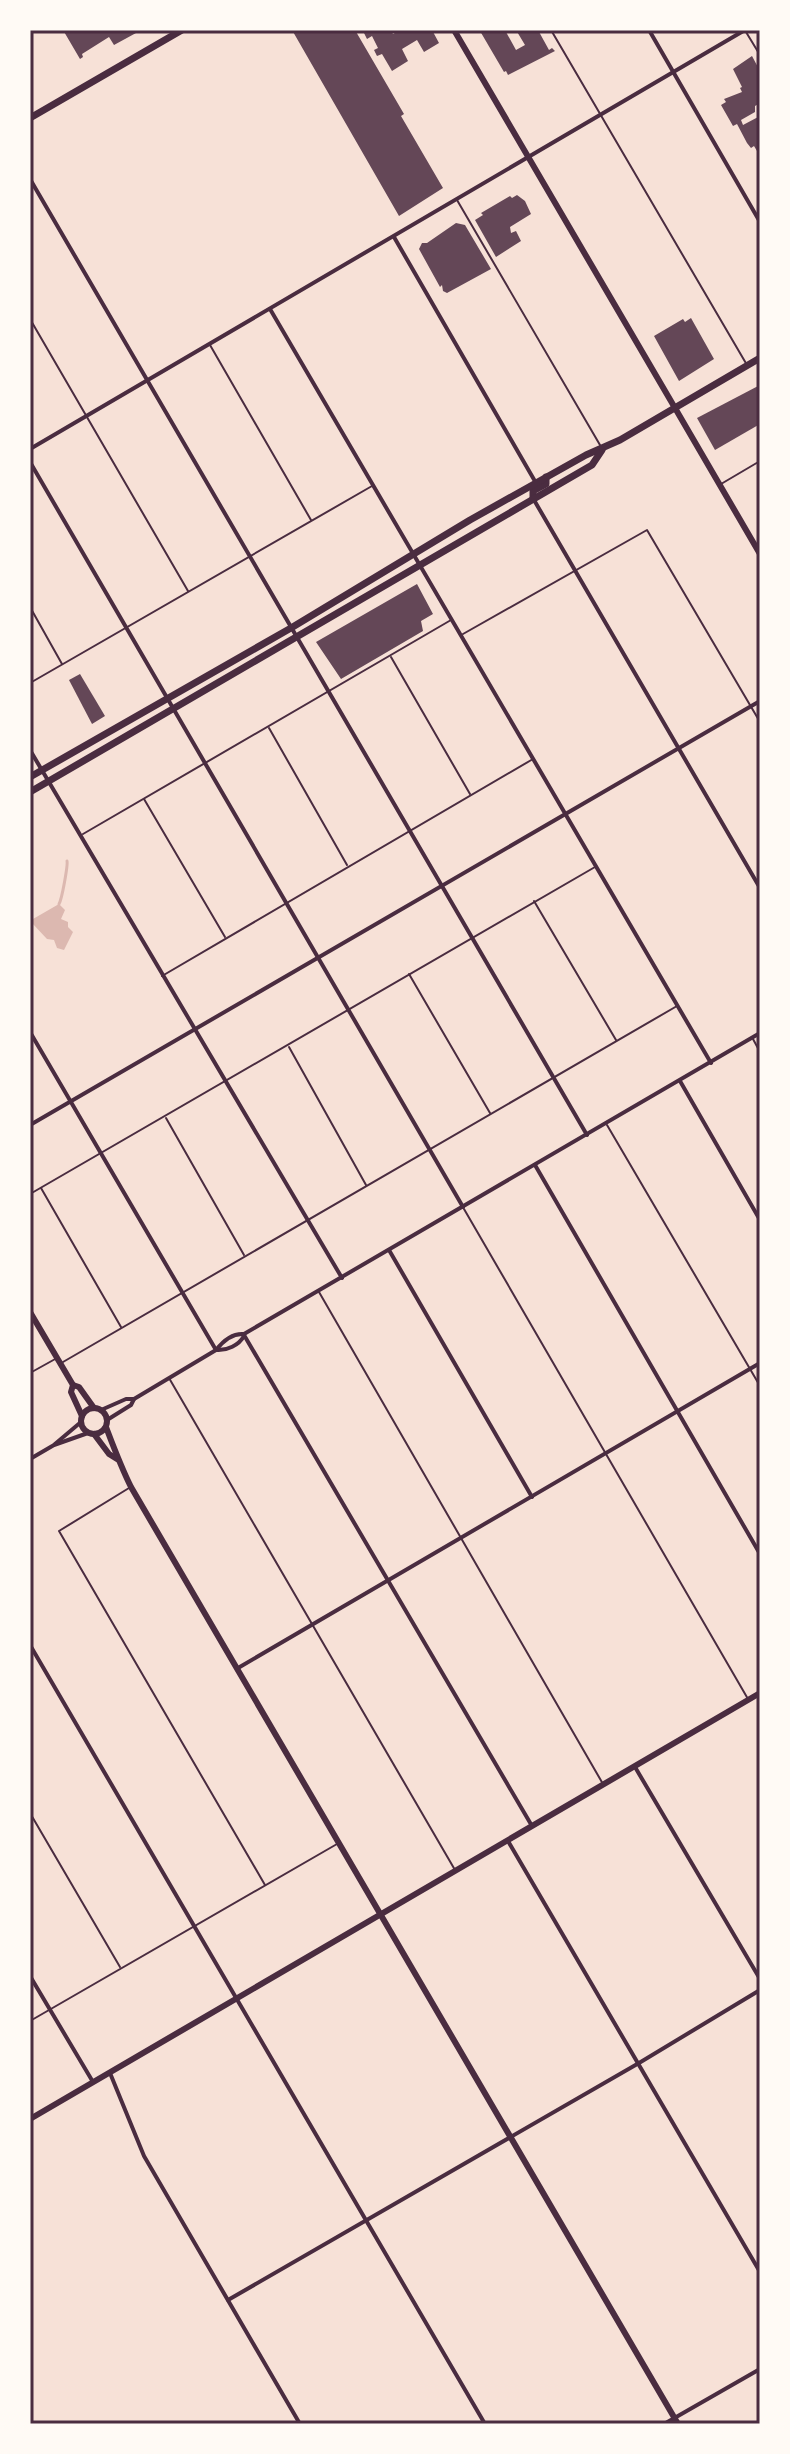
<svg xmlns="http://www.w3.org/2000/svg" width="790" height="2454" viewBox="0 0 790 2454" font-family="Rubik,sans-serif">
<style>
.water{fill:#dcb8b0}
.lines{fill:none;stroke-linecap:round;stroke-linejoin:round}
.stream{stroke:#dcb8b0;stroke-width:3}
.building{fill:#644757}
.service{stroke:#4a2c40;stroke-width:2}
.minor{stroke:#4a2c40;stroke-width:4}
.tertiary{stroke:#4a2c40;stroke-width:6}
.secondary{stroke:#4a2c40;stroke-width:6}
.primary{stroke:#4a2c40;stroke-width:7}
.neatline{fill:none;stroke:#4a2c40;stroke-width:3}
</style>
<rect width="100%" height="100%" fill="#f7e1d7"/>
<polygon class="water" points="59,904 65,910 61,919 68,922 68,927 73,932 64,950 57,948 54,940 47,939 32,923 33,919"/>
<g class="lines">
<path class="stream" d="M 59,904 C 62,899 68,865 67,861"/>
</g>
<g class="building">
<polygon points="63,30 134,30 136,33 114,45 109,37 82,54 83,57 80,59"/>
<polygon points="292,30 355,30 404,114 401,116 443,188 399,216"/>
<polygon points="369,30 391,30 393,34 400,30 432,30 439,43 424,52 417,40 402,49 408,61 392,71 382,54 377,56 374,50 378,48 372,36 367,39 364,33"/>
<polygon points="482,30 509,30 506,32 516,50 525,45 516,30 538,30 549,50 552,48 555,51 508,75 506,71 504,72 480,31"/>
<polygon points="752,56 760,71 760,103 755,106 755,112 741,120 743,125 760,116 760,156 754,146 751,148 747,143 737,124 733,126 721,105 726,102 724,99 742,92 740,88 742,87 733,69"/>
<polygon points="517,195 525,201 531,214 510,227 511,233 516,231 521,241 496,257 475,220 483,215 481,213 510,196 512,198"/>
<polygon points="456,223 465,225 491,269 447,293 443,291 442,285 440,287 419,249 422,243 427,243"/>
<polygon points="691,318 714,359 679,381 654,336 683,319 685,322"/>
<polygon points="760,385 760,424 715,450 697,418"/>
<polygon points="417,584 433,614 421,621 423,631 341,679 316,642"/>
<polygon points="80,674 105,716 92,724 69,680"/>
</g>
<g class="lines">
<g class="service">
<polyline points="551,30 747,365"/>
<polyline points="746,32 760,55"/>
<polyline points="457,200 600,445"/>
<polyline points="30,319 188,591"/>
<polyline points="210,345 311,520"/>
<polyline points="721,484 760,461"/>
<polyline points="30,607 62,664"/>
<polyline points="463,634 647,530 760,722"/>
<polyline points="391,657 470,794"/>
<polyline points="30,683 372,486"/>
<polyline points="269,728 347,865"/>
<polyline points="144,799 225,937"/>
<polyline points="83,834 451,620"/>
<polyline points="534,901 616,1040"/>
<polyline points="409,974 490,1113"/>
<polyline points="162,976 533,759"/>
<polyline points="753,1039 760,1052"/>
<polyline points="289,1047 366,1185"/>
<polyline points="166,1118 244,1255"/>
<polyline points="607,1125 760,1386"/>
<polyline points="41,1188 121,1327"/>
<polyline points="30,1194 595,867"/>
<polyline points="464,1209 748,1699"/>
<polyline points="319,1292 603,1784"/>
<polyline points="63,1362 677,1006"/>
<polyline points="30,1373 57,1358"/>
<polyline points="169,1378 455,1870"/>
<polyline points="129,1488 59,1531 265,1885"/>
<polyline points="30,1813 120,1967"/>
<polyline points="30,2021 337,1844"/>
</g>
<g class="minor">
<polyline points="649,30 760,222"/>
<polyline points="30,179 587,1135"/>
<polyline points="394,237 536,483"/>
<polyline points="270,309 711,1063"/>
<polyline points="30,449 745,30"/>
<polyline points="30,462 463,1207"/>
<polyline points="534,500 760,888"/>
<polyline points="30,750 342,1278"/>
<polyline points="30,1032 216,1350"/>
<polyline points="680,1081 760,1220"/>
<polyline points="30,1125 760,701"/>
<polyline points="535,1165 760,1554"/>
<polyline points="389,1250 532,1497"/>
<polyline points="244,1335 532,1826"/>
<path d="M 216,1350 C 227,1351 239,1345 244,1336"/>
<polyline points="101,1410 126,1399 134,1399"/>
<path d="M 107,1420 L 131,1405 L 134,1399 L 216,1350 C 223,1341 233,1333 244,1334 L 760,1033"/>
<polyline points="55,1444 81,1422"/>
<polyline points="30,1459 54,1445 88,1433"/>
<polyline points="30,1645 485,2424"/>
<polyline points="238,1668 760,1363"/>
<polyline points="635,1767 760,1979"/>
<polyline points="508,1841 760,2272"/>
<polyline points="30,1976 93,2082"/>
<polyline points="110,2073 144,2156 300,2424"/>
<polyline points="228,2300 639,2063 760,1990"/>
<polyline points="664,2424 760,2369"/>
</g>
<g class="tertiary">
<polyline points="675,408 760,554"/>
<polyline points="30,1312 73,1385 71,1392 82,1416"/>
<polyline points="73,1385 79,1387 94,1408"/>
<circle cx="94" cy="1421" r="13"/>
<path d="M 106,1427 C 114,1448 121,1467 131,1487 L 678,2424"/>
<polyline points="94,1434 109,1454 117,1459"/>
<polyline points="30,2119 760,1693"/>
</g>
<polyline class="secondary" points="454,30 675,408"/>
<g class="primary">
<polyline points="30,118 182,30"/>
<polyline points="533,498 533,491 546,484 546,477"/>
<polyline points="30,777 291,628 470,520 586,455 620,440 760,358"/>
<polyline points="30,792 592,465 602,450"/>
</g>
</g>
<rect width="790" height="2454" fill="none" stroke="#fffaf5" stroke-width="64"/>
<rect x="32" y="32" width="726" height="2390" class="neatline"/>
</svg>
